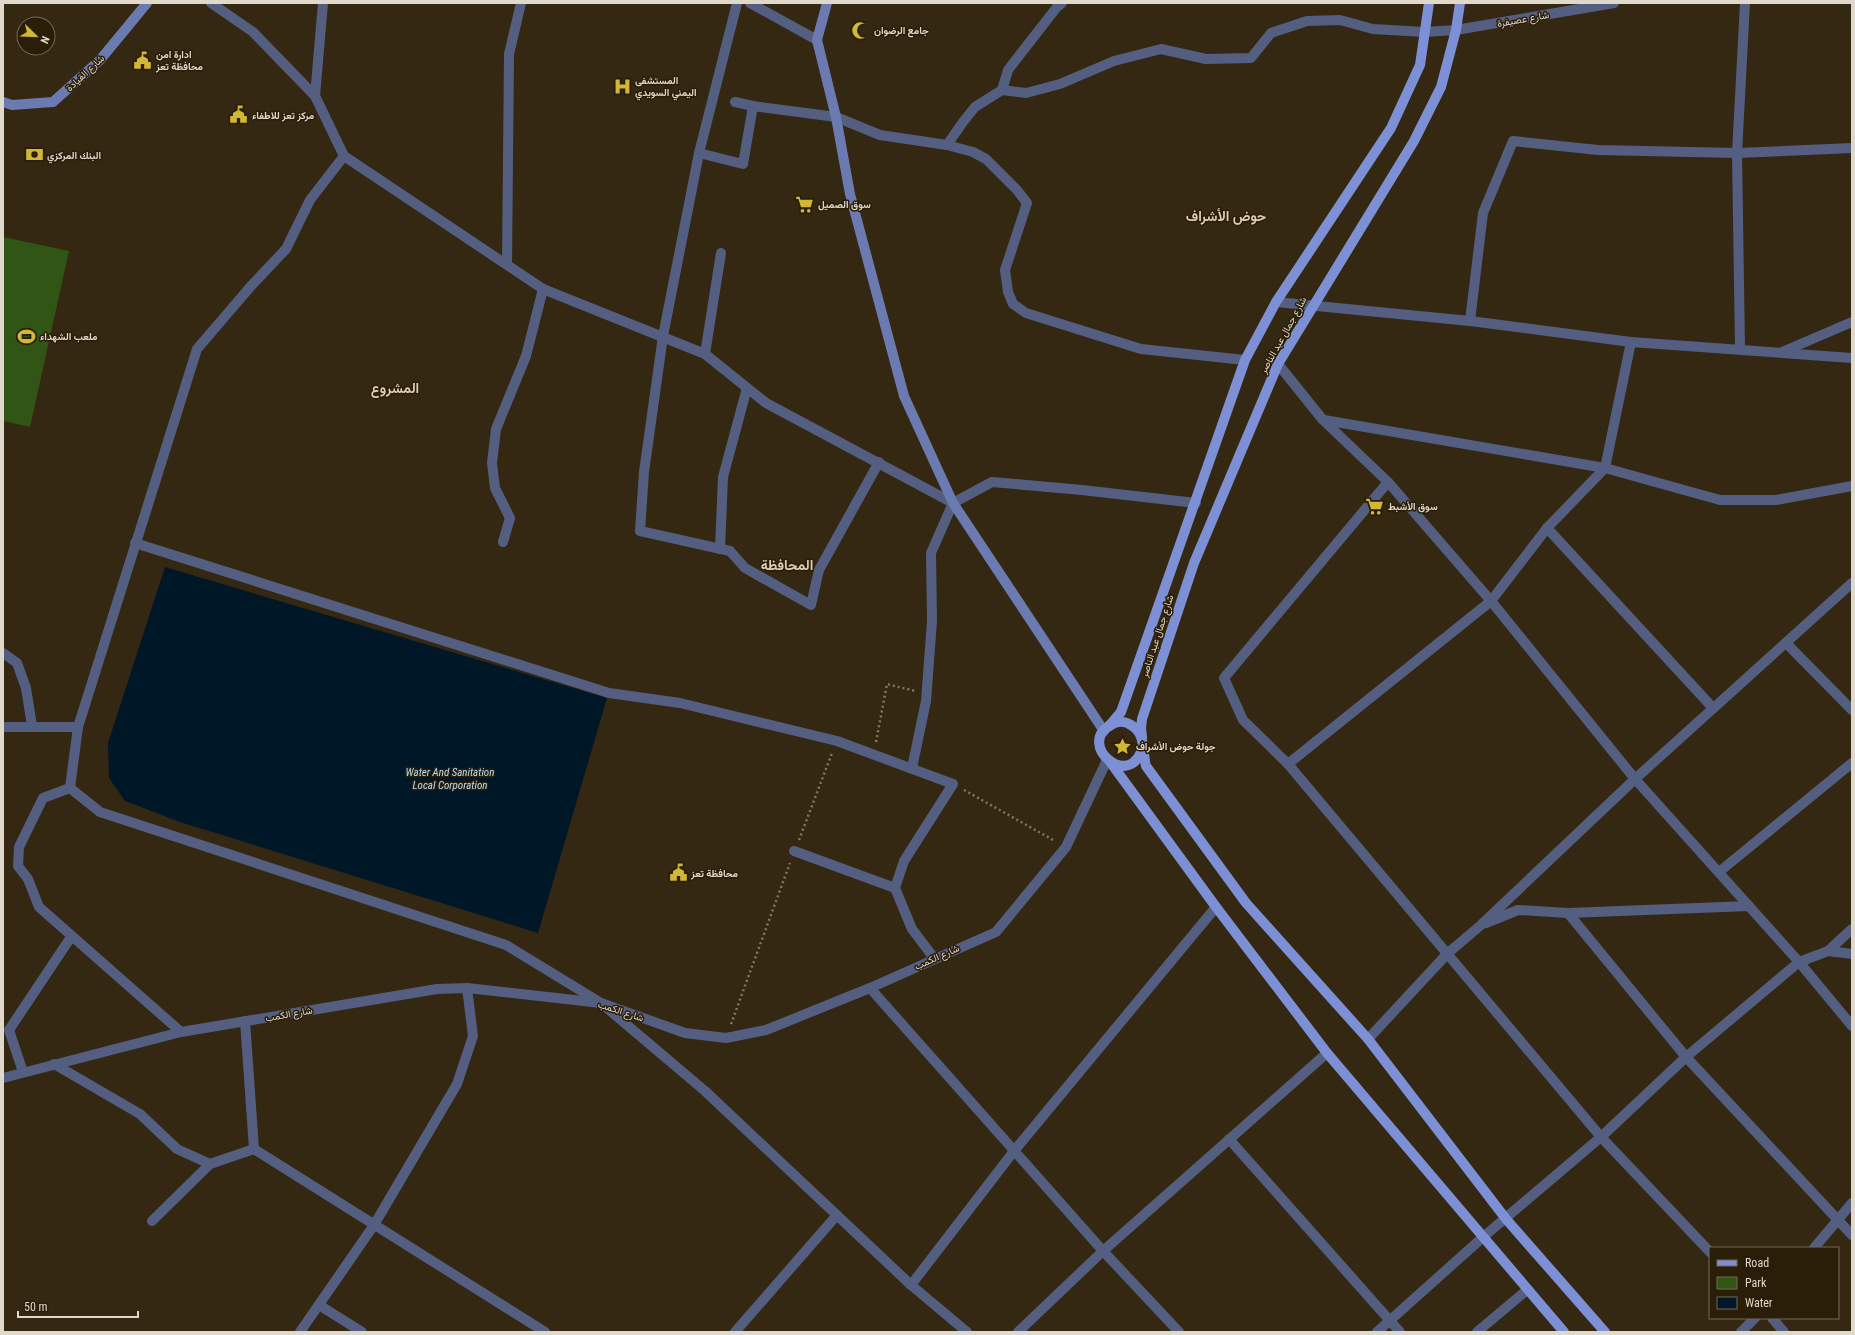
<svg xmlns="http://www.w3.org/2000/svg" width="1855" height="1335" viewBox="0 0 1855 1335" font-family="'Roboto Condensed',Vazirmatn,sans-serif">
<style>
.green{fill:#305515}
.water{fill:#001728}
.lines{fill:none;stroke-linecap:round;stroke-linejoin:round}
.path{stroke:#807765;stroke-width:2.5;stroke-dasharray:2 3;stroke-linecap:butt}
.minor{stroke:#545e80;stroke-width:10}
.tertiary{stroke:#545e80;stroke-width:10}
.secondary{stroke:#6b7ab0;stroke-width:10}
.primary{stroke:#7d90d5;stroke-width:10}
.labels{text-anchor:middle;dominant-baseline:central;stroke-width:3;stroke-linejoin:round;paint-order:stroke}
.street-label{font-size:10px;fill:#dfd8cb;stroke:#2a1e08}
.poi-label{font-size:10px;font-weight:bold;fill:#dfd8cb;stroke:#2a1e08;text-anchor:start}
.water-label{font-size:11px;font-style:italic;fill:#b2defc;stroke:#2a1e08}
.district-label{font-size:14px;font-weight:bold;fill:#dccdb3;stroke:#2a1e08}
</style>
<rect width="100%" height="100%" fill="#342812"/>
<polygon class="green" points="3,237 69,251 30,427 3,421"/>
<polygon class="water" points="165,567 607,698 538,933 180,822 125,801 109,778 108,743"/>
<g class="lines">
<g class="path">
<polyline points="876,742 887,684 915,691"/>
<polyline points="964,790 1055,841"/>
<polyline points="799,840 832,753"/>
<polyline points="731,1024 790,863"/>
</g>
<g class="minor">
<polyline points="211,3 253,32 315,96 344,156 543,289 705,354 766,403 953,503"/>
<polyline points="737,3 699,153 663,336 644,472 640,531 730,551 745,568 811,605 819,570 879,462"/>
<polyline points="1002,90 1008,70 1057,7 1062,3"/>
<polyline points="315,96 323,3"/>
<polyline points="735,102 753,106"/>
<polyline points="947,145 963,122 975,107 1002,90 1026,93 1060,84 1114,61 1161,49 1206,59 1251,58 1271,33 1307,21 1340,20 1373,29 1424,32 1456,30"/>
<polyline points="699,153 743,164 753,106 836,117 880,135 947,145 973,152 986,159 1017,190 1027,203 1005,270 1008,292 1013,304 1026,313 1141,349 1245,360"/>
<polyline points="344,156 310,200 286,249 251,286 197,349 78,727 70,788 100,812 506,945 601,1003 705,1091 911,1285 967,1332"/>
<polyline points="507,264 509,54 521,3"/>
<polyline points="1276,302 1470,321 1631,342 1852,358"/>
<polyline points="1470,321 1483,213 1513,141 1598,150 1737,153 1852,148"/>
<polyline points="1740,348 1737,153 1745,3"/>
<polyline points="1782,352 1852,322"/>
<polyline points="705,354 721,253"/>
<polyline points="1278,364 1323,420 1388,482 1491,601 1635,779 1799,962 1852,1026"/>
<polyline points="1324,420 1605,468 1720,500 1776,500 1852,486"/>
<polyline points="1388,482 1224,678 1243,720 1288,764 1601,1137 1710,1252"/>
<polyline points="1547,528 1713,708"/>
<polyline points="503,542 510,518 495,488 492,463 496,429 526,356 543,289"/>
<polyline points="135,543 609,693 680,703 837,741 953,784 904,861 895,888 912,929 934,958"/>
<polyline points="720,549 723,477 747,388"/>
<polyline points="1786,643 1852,710"/>
<polyline points="3,653 17,663 26,688 32,726"/>
<polyline points="3,727 78,727"/>
<polyline points="1288,764 1491,601 1547,528 1605,468 1631,342"/>
<polyline points="912,768 926,701 932,621 931,553 953,503 992,482 1082,490 1196,503"/>
<polyline points="70,788 43,798 19,847 18,866 28,879 39,907 181,1032"/>
<polyline points="794,851 895,888"/>
<polyline points="1719,872 1852,763"/>
<polyline points="1568,913 1686,1057 1852,1235"/>
<polyline points="1486,923 1518,910 1568,913 1749,906"/>
<polyline points="1828,951 1852,954"/>
<polyline points="870,988 1103,1251 1179,1332"/>
<polyline points="245,1021 254,1149 545,1332"/>
<polyline points="1368,1039 1448,953 1481,925 1635,779 1852,583"/>
<polyline points="54,1064 140,1114 177,1149 210,1164 254,1149"/>
<polyline points="23,1072 9,1030 71,937"/>
<polyline points="3,1078 181,1032 437,989 467,988 601,1003 685,1033 726,1038 766,1030 870,988 996,932 1066,847 1107,760"/>
<polyline points="1229,1139 1400,1332"/>
<polyline points="152,1221 210,1164"/>
<polyline points="1814,1248 1852,1203"/>
<polyline points="911,1285 1014,1151 1216,907"/>
<polyline points="319,1305 362,1332"/>
<polyline points="1772,1318 1784,1332"/>
<polyline points="300,1332 374,1225 457,1084 473,1036 467,988"/>
<polyline points="735,1332 837,1215"/>
<polyline points="1018,1332 1103,1251 1327,1053"/>
<polyline points="1377,1332 1482,1238 1601,1137 1686,1057 1799,962 1828,951 1852,929"/>
<polyline points="1477,1332 1527,1290"/>
<polyline points="1741,1332 1755,1318"/>
</g>
<g class="tertiary">
<polyline points="750,3 817,40"/>
<polyline points="1456,30 1614,3"/>
</g>
<g class="secondary">
<polyline points="827,3 817,40 836,117 850,194 904,396 953,503 1104,731"/>
<polyline points="3,102 12,105 53,102 100,60 147,3"/>
</g>
<g class="primary">
<polyline points="1109,726 1121,712 1245,360 1276,302 1391,128 1420,65 1429,3"/>
<polyline points="1142,737 1141,728 1142,719 1194,563 1278,364 1414,141 1441,87 1456,30 1460,3"/>
<path d="M 1143,746 C 1131,793 1075,744 1111,725 C 1117,721 1125,721 1131,725 C 1146,733 1142,752 1146,766 L 1246,903 L 1368,1039 L 1506,1219 L 1605,1332"/>
<polyline points="1111,763 1216,907 1327,1053 1564,1332"/>
</g>
</g>
<defs>
<symbol id="mosque-bare" viewBox="-9 -9 18 18"><path d="M3.5-4.9A6 6 0 1 0 3.5 4.9A5 5 0 1 1 3.5-4.9Z" fill="#d2b635" stroke="#2a1e08" stroke-width="2.5" paint-order="stroke"/></symbol>
<symbol id="civic-bare" viewBox="-9 -9 18 18"><path d="M-.6-6.5H3V-4.5H.6V-3L4-1V1h2V6H-6V1h2V-1L-.6-3ZM-1.2 2.5V6h2.4V2.5Z" fill="#d2b635" stroke="#2a1e08" stroke-width="2.5" paint-order="stroke"/></symbol>
<symbol id="hospital-bare" viewBox="-9 -9 18 18"><path d="M-5-5h3v3.5h4V-5h3V5h-3V1.5h-4V5h-3Z" fill="#d2b635" stroke="#2a1e08" stroke-width="2.5" paint-order="stroke"/></symbol>
<symbol id="bank-bare" viewBox="-9 -9 18 18"><path d="M-6-4H6V4H-6ZM0-2.3a2.3 2.3 0 1 0 0 4.6a2.3 2.3 0 1 0 0-4.6Z" fill="#d2b635" stroke="#2a1e08" stroke-width="2.5" paint-order="stroke"/></symbol>
<symbol id="supermarket-bare" viewBox="-9 -9 18 18"><path d="M-6-5.5h2.5l.6 2H6L4.5 2H-2.5L-4.4-4H-6ZM-1.5 3.2a1.3 1.3 0 1 0 .1 0ZM3 3.2a1.3 1.3 0 1 0 .1 0Z" fill="#d2b635" stroke="#2a1e08" stroke-width="2.5" paint-order="stroke"/></symbol>
<symbol id="stadium-bare" viewBox="-9 -9 18 18"><path d="M0-5a6.5 5 0 1 0 0 10a6.5 5 0 1 0 0-10ZM-3.5-1.8h7v3.6h-7Z" fill="#d2b635" stroke="#2a1e08" stroke-width="2.5" paint-order="stroke"/></symbol>
<symbol id="sight-bare" viewBox="-9 -9 18 18"><path d="M0-6L1.8-2.2L6-1.7L2.9 1.2L3.7 5.4L0 3.3L-3.7 5.4L-2.9 1.2L-6-1.7L-1.8-2.2Z" fill="#d2b635" stroke="#2a1e08" stroke-width="2.5" paint-order="stroke"/></symbol>
</defs>
<g fill-rule="evenodd">
<use href="#mosque-bare" x="848" y="18" width="25" height="25"/>
<use href="#civic-bare" x="130" y="48" width="25" height="25"/>
<use href="#hospital-bare" x="610" y="74" width="25" height="25"/>
<use href="#civic-bare" x="226" y="102" width="25" height="25"/>
<use href="#bank-bare" x="22" y="142" width="25" height="25"/>
<use href="#supermarket-bare" x="792" y="192" width="25" height="25"/>
<use href="#stadium-bare" x="14" y="324" width="25" height="25"/>
<use href="#supermarket-bare" x="1362" y="494" width="25" height="25"/>
<use href="#sight-bare" x="1110" y="734" width="25" height="25"/>
<use href="#civic-bare" x="666" y="860" width="25" height="25"/>
</g>
<g class="labels">
<g class="street-label">
<text transform="translate(1523 19) rotate(-10)">شارع عصيفرة</text>
<text transform="translate(85 73) rotate(-43)">شارع القيادة</text>
<text transform="translate(1283 335) rotate(-61)">شارع جمال عبد الناصر</text>
<text transform="translate(1157 636) rotate(-72)">شارع جمال عبد الناصر</text>
<text transform="translate(937 957) rotate(-24)">شارع الكمب</text>
<text transform="translate(621 1011) rotate(18)">شارع الكمب</text>
<text transform="translate(289 1014) rotate(-10)">شارع الكمب</text>
</g>
<g class="poi-label">
<text x="874" y="30">جامع الرضوان</text>
<text x="156" y="54">ادارة امن<tspan x="156" dy="12">محافظة تعز</tspan></text>
<text x="635" y="80">المستشفى<tspan x="635" dy="12">اليمني السويدي</tspan></text>
<text x="252" y="115">مركز تعز للاطفاء</text>
<text x="47" y="155">البنك المركزي</text>
<text x="818" y="204">سوق الصميل</text>
<text x="40" y="336">ملعب الشهداء</text>
<text x="1388" y="506">سوق الأشبط</text>
<text x="1136" y="746">جولة حوض الأشراف</text>
<text x="691" y="873">محافظة تعز</text>
</g>
<g class="water-label">
<text x="450" y="772">Water And Sanitation<tspan x="450" dy="13">Local Corporation</tspan></text>
</g>
<g class="district-label">
<text x="1226" y="216">حوض الأشراف</text>
<text x="395" y="388">المشروع</text>
<text x="787" y="565">المحافظة</text>
</g>
</g>
<rect width="1855" height="1335" fill="none" stroke="#dfd8cb" stroke-width="8"/>
<rect x="1709" y="1247" width="130" height="72" fill="#2a1e08" stroke="#726856"/>
<rect x="1717" y="1260" width="20" height="6" fill="#7d90d5" stroke="#726856"/>
<text x="1745" y="1267" font-size="12" fill="#dfd8cb">Road</text>
<rect x="1717" y="1277" width="20" height="12" fill="#305515" stroke="#726856"/>
<text x="1745" y="1287" font-size="12" fill="#dfd8cb">Park</text>
<rect x="1717" y="1297" width="20" height="12" fill="#001728" stroke="#726856"/>
<text x="1745" y="1307" font-size="12" fill="#dfd8cb">Water</text>
<g transform="translate(36 36) rotate(113)"><circle r="19" fill="#2a1e08" stroke="#726856"/>
<path d="M0-3L7 15L0 10L-7 15Z" fill="#d2b635"/>
<text y="-6" font-size="11" font-weight="bold" text-anchor="middle" fill="#dfd8cb">N</text>
</g>
<path d="M18 1311v6h120v-6" fill="none" stroke="#dfd8cb" stroke-width="2"/>
<text x="24" y="1311" font-size="12" fill="#dfd8cb" stroke="#2a1e08" stroke-width="3" paint-order="stroke">50 m</text>
</svg>
